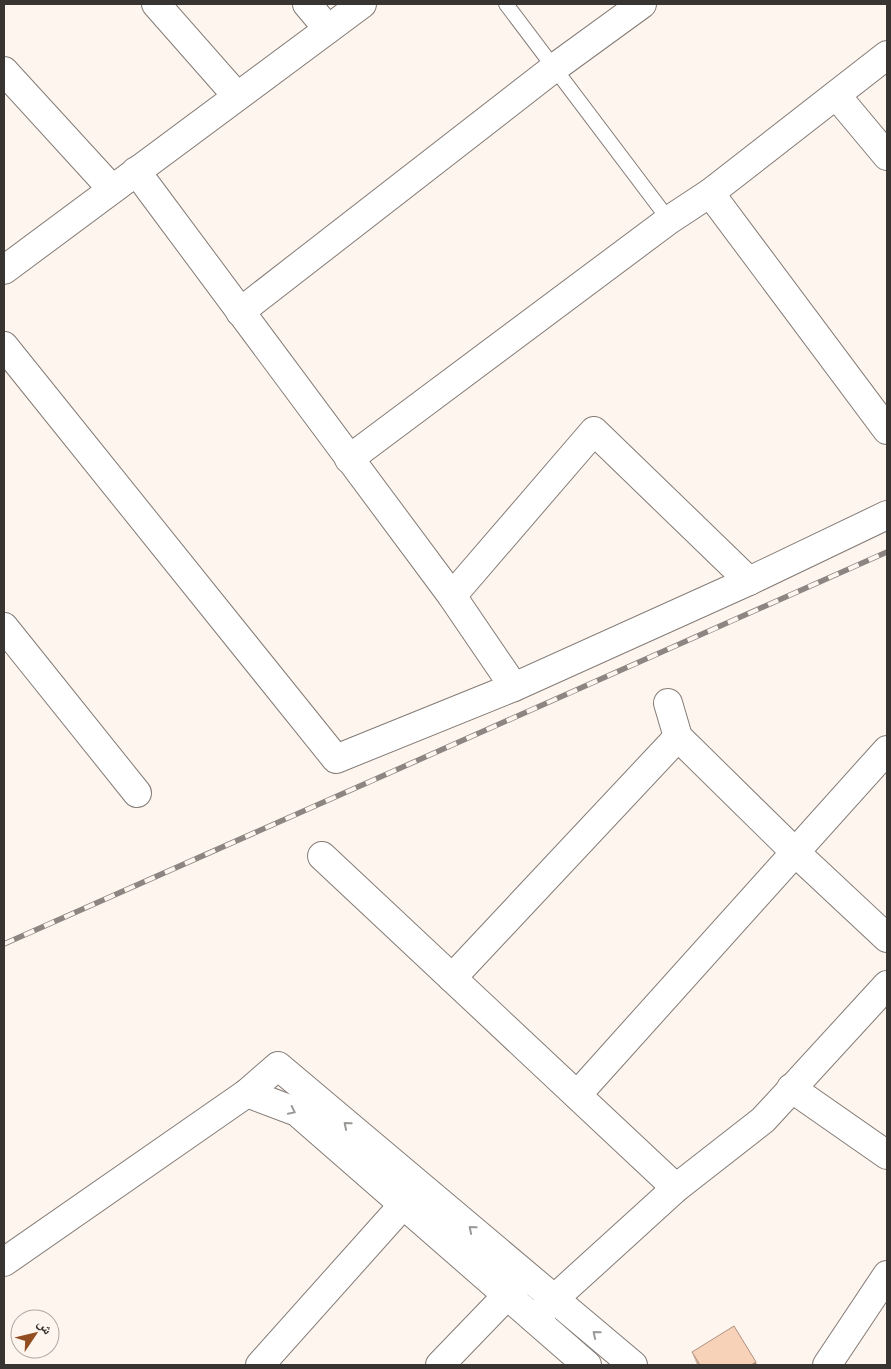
<svg xmlns="http://www.w3.org/2000/svg" width="891" height="1369" viewBox="0 0 891 1369" font-family="'Public Sans','Noto Naskh Arabic',sans-serif">
<style>
.lines{fill:none;stroke-linecap:round;stroke-linejoin:round}
.service-casing{stroke:#837b76;stroke-width:16}
.minor-casing{stroke:#837b76;stroke-width:30}
.service{stroke:#fff;stroke-width:14}
.minor{stroke:#fff;stroke-width:28}
.rail-casing{stroke:#8c8581;stroke-width:5.5}
.rail{stroke:#fff5ef;stroke-width:4;stroke-dasharray:11;stroke-linecap:butt}
.wall{fill:#d4b49e}
.shaded-wall{fill:#ad9281}
.building{fill:#f7d1b8;stroke:#ad9281}
.oneway{stroke:#9c9a98}
</style>
<rect width="100%" height="100%" fill="#fff5ef"/>
<g class="lines">
<defs>
<polyline id="service" points="506,4 669,220"/>
<g id="minor">
<polyline points="156,4 237,96"/>
<polyline points="307,4 328,29"/>
<polyline points="4,71 112,189"/>
<polyline points="836,95 887,156"/>
<polyline points="136,171 452,596 514,687"/>
<polyline points="710,193 887,430"/>
<polyline points="4,270 362,4"/>
<polyline points="240,312 554,68 642,4"/>
<polyline points="4,346 336,759 514,687 749,581 887,515"/>
<polyline points="349,459 669,220 710,193 887,55"/>
<polyline points="452,596 594,431 749,581"/>
<polyline points="4,627 137,793"/>
<polyline points="668,703 678,737 795,852 887,938"/>
<polyline points="322,856 676,1188"/>
<polyline points="452,978 678,737"/>
<polyline points="791,1088 887,1155"/>
<polyline points="247,1093 297,1112 587,1365"/>
<polyline points="577,1095 887,750"/>
<polyline points="4,1262 247,1093 278,1066 633,1365"/>
<polyline points="535,1319 554,1299 676,1188 763,1120 887,985"/>
<polyline points="260,1365 403,1205"/>
<polyline points="440,1365 520,1282"/>
<polyline points="827,1365 887,1275"/>
</g>
</defs>
<use href="#service" class="service-casing"/>
<use href="#minor" class="minor-casing"/>
<use href="#service" class="service"/>
<use href="#minor" class="minor"/>
<defs>
<polyline id="rail" points="4,944 887,552"/>
</defs>
<use href="#rail" class="rail-casing"/>
<use href="#rail" class="rail"/>
</g>
<polygon class="wall" points="692,1352 757,1365 697,1365"/>
<polygon class="shaded-wall" points="756,1362 757,1365 751,1365"/>
<polygon class="building" points="734,1326 756,1362 751,1365 700,1365 692,1352"/>
<defs><path id="oneway-chevron" d="M-2-3.5L2.5 0L-2 3.5" fill="none" stroke-width="1.6" stroke-linecap="round" stroke-linejoin="round" transform="scale(1.25)"/></defs>
<g class="oneway">
<use href="#oneway-chevron" transform="translate(292 1111) rotate(26)"/>
<use href="#oneway-chevron" transform="translate(347 1125) rotate(-140)"/>
<use href="#oneway-chevron" transform="translate(472 1229) rotate(-140)"/>
<use href="#oneway-chevron" transform="translate(596 1334) rotate(-140)"/>
</g>
<rect width="891" height="1369" fill="none" stroke="#383432" stroke-width="10"/>
<g transform="translate(35 1334) rotate(55)"><circle r="24" fill="#fff5ef" stroke="#afa8a3"/>
<path d="M0-4L9 19L0 12L-9 19Z" fill="#924e21"/>
<text y="-8" font-size="14" font-weight="bold" text-anchor="middle" fill="#383432">ش</text>
</g>
</svg>
